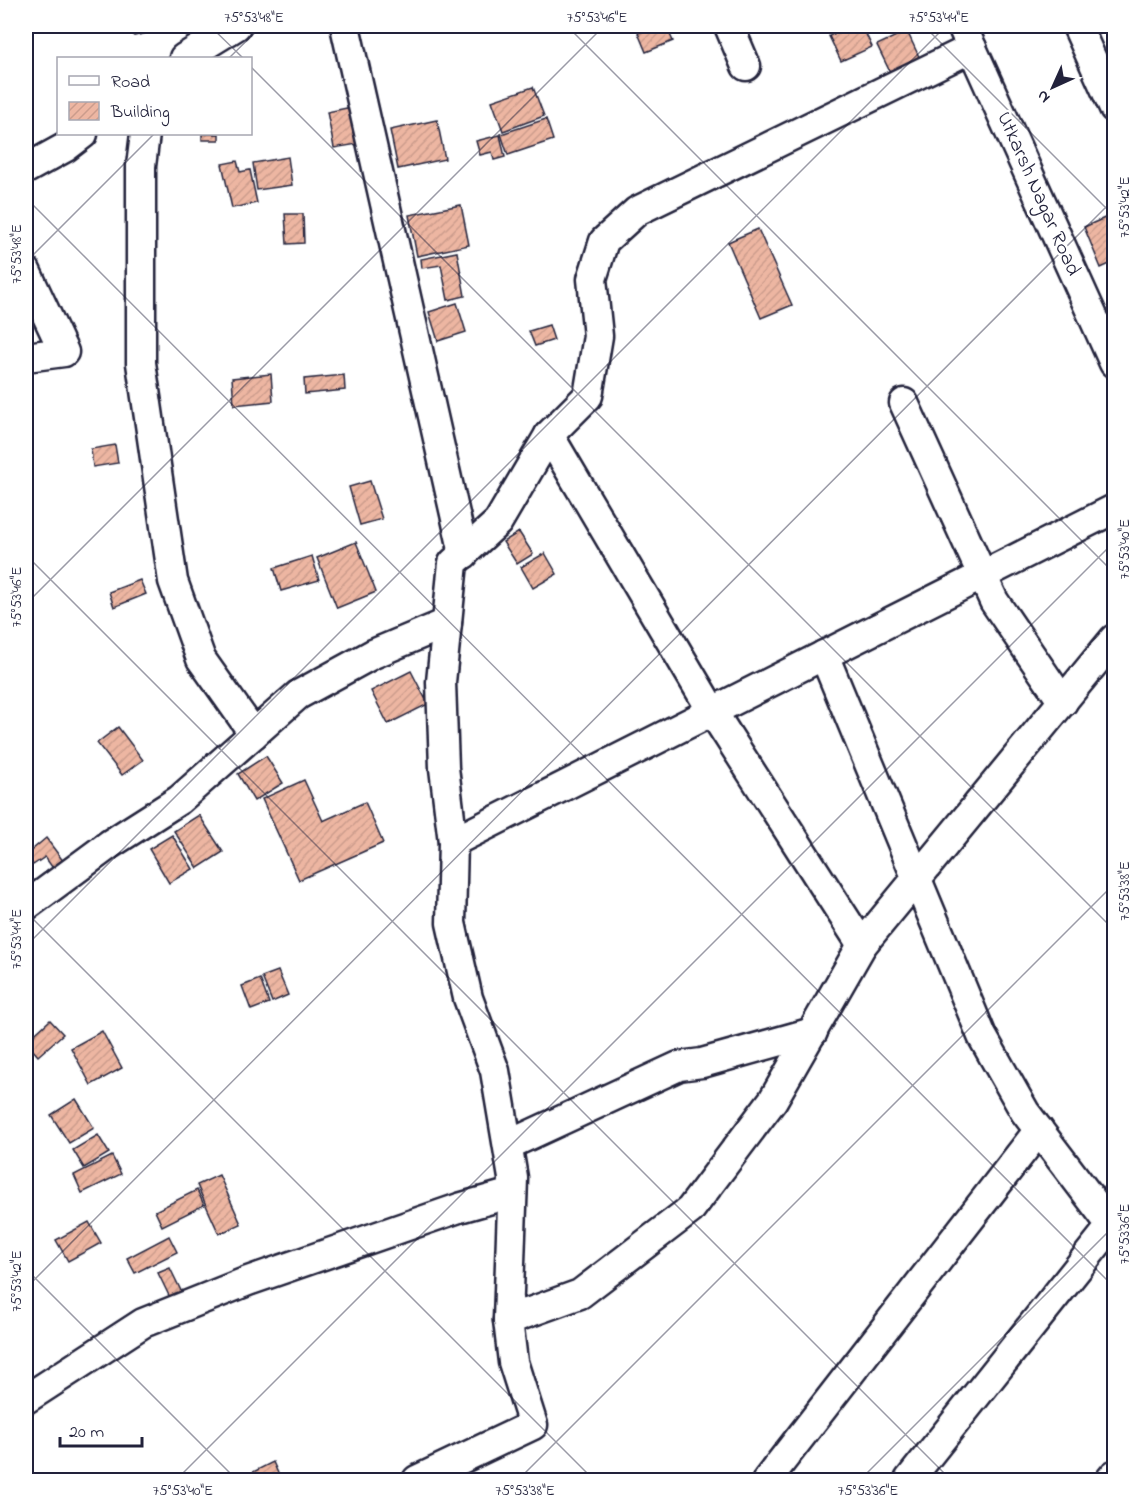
<svg xmlns="http://www.w3.org/2000/svg" width="1140" height="1506" viewBox="0 0 1140 1506" font-family="'Indie Flower',sans-serif">
<style>
.building{fill:url(#building-hatch);stroke:#22223b;stroke-width:1.5}
.lines{fill:none;stroke-linecap:round;stroke-linejoin:round}
.minor-casing{stroke:#22223b;stroke-width:33}
.minor{stroke:#fff;stroke-width:28}
.ticks{fill:none;stroke:#22223b;stroke-width:1.5;stroke-opacity:0.45}
.labels{text-anchor:middle;dominant-baseline:central;stroke-width:5;stroke-linejoin:round;paint-order:stroke}
.street-label{font-size:21px;fill:#22223b;stroke:#fff}
.neatline{fill:none;stroke:#22223b;stroke-width:2}
.ticks-label{font-size:15px;text-anchor:middle;fill:#22223b}
</style>
<defs>
<pattern id="building-hatch" width="6" height="6" patternUnits="userSpaceOnUse" patternTransform="scale(1.5)"><rect width="6" height="6" fill="#edb6a2"/><path d="M-1 1l2-2M0 6l6-6M5 7l2-2" fill="none" stroke="#cb9c8c"/></pattern>
</defs>
<rect width="100%" height="100%" fill="#fff"/>
<filter id="ink" filterUnits="userSpaceOnUse"><feTurbulence type="fractalNoise" baseFrequency=".0167" numOctaves="2"/><feDisplacementMap in="SourceGraphic" scale="12" xChannelSelector="R" yChannelSelector="G"/><feConvolveMatrix kernelMatrix="1 2 1 2 8 2 1 2 1" color-interpolation-filters="sRGB"/></filter>
<g filter="url(#ink)">
<g class="building">
<polygon points="131,26 145,26 147,33 134,36"/>
<polygon points="654,26 666,26 673,41 646,52 638,33"/>
<polygon points="851,26 862,26 872,47 841,61 829,36"/>
<polygon points="907,31 921,61 891,74 877,45"/>
<polygon points="533,87 544,116 503,131 492,101"/>
<polygon points="357,106 364,143 334,148 327,112"/>
<polygon points="546,119 553,140 508,155 501,134"/>
<polygon points="437,120 445,159 398,169 390,130"/>
<rect x="202" y="134" width="17" height="6"/>
<polygon points="500,135 505,157 494,160 492,152 480,155 476,141"/>
<polygon points="288,157 292,185 257,190 253,163"/>
<polygon points="237,161 240,172 250,170 257,203 232,208 222,164"/>
<polygon points="461,205 469,245 417,256 409,215"/>
<polygon points="285,214 303,214 304,243 287,244"/>
<polygon points="1114,214 1114,262 1101,268 1084,227"/>
<polygon points="758,229 792,305 761,318 728,242"/>
<polygon points="457,252 465,296 448,300 441,265 422,268 421,259"/>
<polygon points="457,303 466,332 438,341 429,312"/>
<polygon points="549,325 554,340 535,346 529,331"/>
<polygon points="271,374 273,401 234,405 232,378"/>
<polygon points="344,375 345,390 305,394 304,379"/>
<polygon points="115,445 118,463 93,467 91,449"/>
<polygon points="370,481 382,519 360,525 349,487"/>
<polygon points="519,532 533,554 517,564 503,542"/>
<polygon points="356,542 376,592 337,608 317,558"/>
<polygon points="545,553 557,574 533,588 521,567"/>
<polygon points="312,556 319,580 281,591 274,568"/>
<polygon points="140,580 146,594 114,607 109,592"/>
<polygon points="411,671 428,704 388,724 371,691"/>
<polygon points="118,727 143,760 122,775 97,743"/>
<polygon points="266,756 283,783 254,801 238,774"/>
<polygon points="304,780 323,821 365,802 383,843 299,880 262,799"/>
<polygon points="199,815 223,852 198,868 174,831"/>
<polygon points="172,835 193,869 169,883 149,849"/>
<polygon points="46,838 67,866 57,874 45,857 33,865 26,855"/>
<polygon points="278,971 288,995 272,1002 262,977"/>
<polygon points="260,979 269,1003 251,1010 242,986"/>
<polygon points="50,1020 63,1034 38,1056 26,1042"/>
<polygon points="102,1031 122,1068 91,1085 71,1048"/>
<polygon points="76,1099 94,1128 69,1143 51,1115"/>
<polygon points="98,1135 109,1153 84,1168 73,1150"/>
<polygon points="112,1156 121,1174 82,1193 74,1175"/>
<polygon points="219,1175 241,1224 219,1234 197,1185"/>
<polygon points="197,1190 204,1205 162,1226 155,1211"/>
<polygon points="89,1222 101,1243 68,1261 56,1240"/>
<polygon points="169,1236 177,1252 135,1273 127,1258"/>
<polygon points="170,1268 185,1299 174,1306 158,1273"/>
<polygon points="273,1462 281,1480 254,1480 251,1473"/>
</g>
<g class="lines">
<defs>
<g id="minor">
<polyline points="345,26 464,554"/>
<polyline points="729,26 746,66"/>
<polyline points="962,26 1114,363"/>
<polyline points="1077,26 1114,108"/>
<polyline points="184,58 236,26"/>
<polyline points="145,134 141,166 141,363 173,581 201,659 254,734"/>
<polyline points="26,169 66,147 83,134"/>
<polyline points="26,271 64,352 26,357"/>
<polyline points="904,403 994,601 1063,702"/>
<polyline points="549,435 712,711 862,945"/>
<polyline points="824,655 982,1036 1025,1112 1114,1229"/>
<polyline points="453,842 1114,509"/>
<polyline points="26,906 110,844 179,800 298,695 373,654 447,623"/>
<polyline points="508,1145 679,1066 702,1063 813,1032"/>
<polyline points="508,1320 580,1294 690,1210 773,1100 862,945 1114,639"/>
<polyline points="26,1399 143,1323 248,1281 459,1208 512,1193"/>
<polyline points="417,1480 533,1425 513,1362 508,1320 513,1178 495,1071 468,998 451,923 453,842 444,768 441,682 453,563 498,522 549,435 588,396 598,336 592,279 604,241 637,211 972,48"/>
<polyline points="767,1480 1039,1130"/>
<polyline points="909,1480 1112,1225"/>
<polyline points="1110,1480 1114,1475"/>
</g>
</defs>
<use href="#minor" class="minor-casing"/>
<use href="#minor" class="minor"/>
</g>
</g>
<path class="ticks" d="M 210,26 L 243,58M 567,26 L 1114,573M 924,26 L 1114,216M 229,58 L 262,26M 250,66 L 1114,930M 26,198 L 1114,1287M 26,262 L 154,134M 26,555 L 951,1480M 26,604 L 604,26M 26,912 L 594,1480M 26,946 L 946,26M 26,1269 L 237,1480M 26,1288 L 1114,199M 176,1480 L 1114,542M 518,1480 L 1114,884M 860,1480 L 1114,1226"/>
<g class="labels">
<g class="street-label">
<text transform="translate(1038 194) rotate(66)">Utkarsh Nagar Road</text>
</g>
</g>
<rect width="1140" height="1506" fill="none" stroke="#fff" stroke-width="66"/>
<rect x="57" y="57" width="195" height="78" fill="#ffffff" stroke="#a7a7b1" stroke-width="1.5"/>
<rect x="69" y="76" width="30" height="9" fill="#ffffff" stroke="#a7a7b1" stroke-width="1.5"/>
<text x="111" y="87" font-size="18" fill="#22223b">Road</text>
<rect x="69" y="102" width="30" height="18" fill="url(#building-hatch)" stroke="#a7a7b1" stroke-width="1.5"/>
<text x="111" y="117" font-size="18" fill="#22223b">Building</text>
<g transform="translate(1053 87) rotate(225)" stroke="#ffffff" stroke-width="4.5" paint-order="stroke">
<path d="M0-4.5L10 22L0 15L-10 22Z" fill="#22223b"/>
<text y="-9" font-size="16" font-weight="bold" text-anchor="middle" fill="#22223b">N</text>
</g>
<path d="M60 1437v9h82v-9" fill="none" stroke="#22223b" stroke-width="3"/>
<text x="69" y="1437" font-size="18" fill="#22223b" stroke="#ffffff" stroke-width="4.5" paint-order="stroke">20 m</text>
<rect x="33" y="33" width="1074" height="1440" class="neatline"/>
<g class="ticks-label">
<text x="254" y="22">75°53'48"E</text>
<text x="597" y="22">75°53'46"E</text>
<text x="939" y="22">75°53'44"E</text>
<text transform="translate(1124 207) rotate(-90)" y="5">75°53'42"E</text>
<text transform="translate(16 254) rotate(-90)" y="5">75°53'48"E</text>
<text transform="translate(1124 549) rotate(-90)" y="5">75°53'40"E</text>
<text transform="translate(16 597) rotate(-90)" y="5">75°53'46"E</text>
<text transform="translate(1124 891) rotate(-90)" y="5">75°53'38"E</text>
<text transform="translate(16 939) rotate(-90)" y="5">75°53'44"E</text>
<text transform="translate(1124 1234) rotate(-90)" y="5">75°53'36"E</text>
<text transform="translate(16 1281) rotate(-90)" y="5">75°53'42"E</text>
<text x="183" y="1495">75°53'40"E</text>
<text x="525" y="1495">75°53'38"E</text>
<text x="868" y="1495">75°53'36"E</text>
</g>
</svg>
